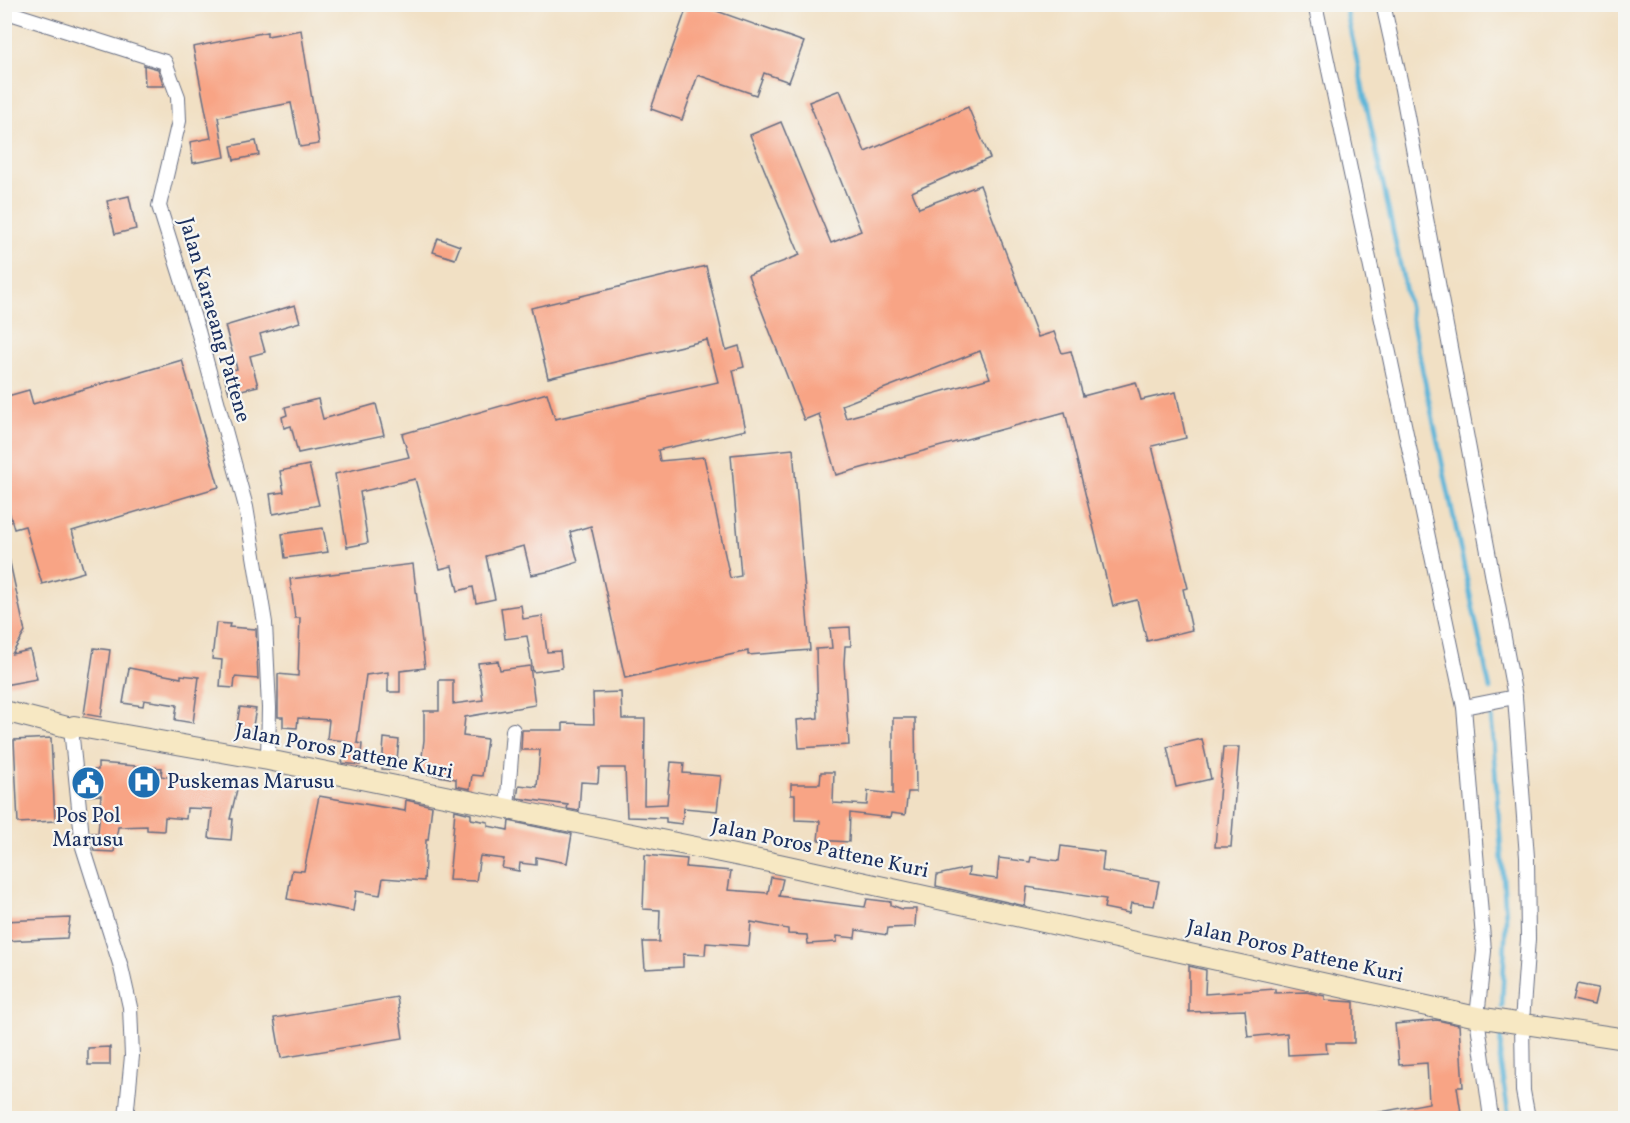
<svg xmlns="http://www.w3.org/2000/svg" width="1630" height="1123" viewBox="0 0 1630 1123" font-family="Vollkorn,serif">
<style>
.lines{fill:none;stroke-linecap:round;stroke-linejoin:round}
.stream{stroke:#5bb5d9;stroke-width:4.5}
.building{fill:#f8a485;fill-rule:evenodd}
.street-casing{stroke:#666d82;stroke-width:16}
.secondary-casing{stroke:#666d82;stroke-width:22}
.street{stroke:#fff;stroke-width:14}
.secondary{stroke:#f7e8c3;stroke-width:20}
.labels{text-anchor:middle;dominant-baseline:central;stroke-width:4.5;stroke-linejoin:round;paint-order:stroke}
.street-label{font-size:21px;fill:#1b2f5e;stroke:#f6f6f2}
.poi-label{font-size:21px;fill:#1b2f5e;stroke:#f6f6f2;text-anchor:start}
</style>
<rect width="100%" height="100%" fill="#f6f6f2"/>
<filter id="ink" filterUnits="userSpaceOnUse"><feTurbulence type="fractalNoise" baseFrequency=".0167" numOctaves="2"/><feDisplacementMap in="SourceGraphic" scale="12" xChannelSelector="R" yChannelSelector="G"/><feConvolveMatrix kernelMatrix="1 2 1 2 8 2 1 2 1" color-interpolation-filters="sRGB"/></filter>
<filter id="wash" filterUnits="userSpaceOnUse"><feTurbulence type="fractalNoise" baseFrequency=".008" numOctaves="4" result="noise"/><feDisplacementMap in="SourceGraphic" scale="24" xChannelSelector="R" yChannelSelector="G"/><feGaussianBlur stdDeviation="1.35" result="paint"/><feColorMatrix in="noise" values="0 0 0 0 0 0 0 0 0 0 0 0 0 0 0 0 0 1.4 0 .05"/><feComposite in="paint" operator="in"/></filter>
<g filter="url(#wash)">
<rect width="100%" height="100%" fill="#f1e0c4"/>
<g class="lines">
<g class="stream">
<polyline points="1345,4 1490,689"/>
<polyline points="1491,714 1506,917 1502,1007"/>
<polyline points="1501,1032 1500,1060 1509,1118"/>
</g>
</g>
<g id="blocks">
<g class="building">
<polygon points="688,4 697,4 804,42 789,82 764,73 756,95 698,75 682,120 651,109"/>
<polygon points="301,30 319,144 300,147 291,103 218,117 225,157 193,163 190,142 211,138 193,47 267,32 267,36"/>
<polygon points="144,65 158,69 164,86 145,86"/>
<path d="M 840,90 L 865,152 L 968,107 L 990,158 L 912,192 L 919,208 L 980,185 L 1038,337 L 1054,332 L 1062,353 L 1071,351 L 1083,396 L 1136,382 L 1141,400 L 1176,392 L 1186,438 L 1152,446 L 1188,588 L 1183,589 L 1192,630 L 1147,641 L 1137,600 L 1113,606 L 1065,412 L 836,475 L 819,414 L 804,420 L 748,275 L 800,255 L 750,135 L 781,122 L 831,243 L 861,231 L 809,102 ZM 980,351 L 990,378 L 846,418 L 842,405 Z"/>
<polygon points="256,141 259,155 234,160 231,146"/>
<polygon points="129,196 136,229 115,234 107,201"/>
<polygon points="438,238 460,246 455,259 433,252"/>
<polygon points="706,266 726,350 739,346 744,367 733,370 746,430 658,450 660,461 704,457 730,578 741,576 731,455 793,449 810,650 748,655 748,651 625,678 591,526 570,532 578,562 551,571 531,575 524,546 486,556 495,599 476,603 473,587 458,591 452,566 440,569 415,479 360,492 368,543 347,547 335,474 409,457 402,434 547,393 555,419 718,382 707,340 548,378 531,308"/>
<polygon points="295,305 300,322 260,334 265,352 250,356 258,386 229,393 223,372 237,369 225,326"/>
<polygon points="182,360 219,487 72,531 84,572 42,584 25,526 14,529 4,493 4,397 29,390 33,404"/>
<polygon points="318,399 323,419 376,404 384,435 298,453 291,426 284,428 282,417 287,415 285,407"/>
<polygon points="309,465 319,505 273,514 270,494 284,492 280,471"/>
<polygon points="323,528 328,552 285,558 282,534"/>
<polygon points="9,558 25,632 12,654 30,650 37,679 4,685 4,559"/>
<polygon points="413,564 425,668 400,671 400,692 388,692 388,672 366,675 357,743 362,744 360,765 342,763 345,741 327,739 329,720 298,718 297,728 283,727 283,717 278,717 278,674 298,676 300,618 295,618 290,579"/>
<polygon points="521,605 523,619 542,616 547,652 560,651 562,668 533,672 527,636 505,639 501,608"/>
<polygon points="216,623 230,624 229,627 256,629 258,679 235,677 234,688 220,687 222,660 212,659"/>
<polygon points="850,627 851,646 845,646 844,663 849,745 799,748 797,720 818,718 816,649 832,648 830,628"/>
<polygon points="94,648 110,650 101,717 84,714"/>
<polygon points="498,661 500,670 530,666 535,705 465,717 463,736 487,739 482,776 472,775 470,789 456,786 456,779 420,773 424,740 424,711 439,711 439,680 453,680 453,704 483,700 478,663"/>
<polygon points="129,668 181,678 181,675 199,677 193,723 175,720 177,705 144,700 143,706 123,703"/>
<polygon points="621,692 622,719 645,719 644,805 667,804 671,762 684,763 683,773 721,776 717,811 684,808 682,824 666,822 666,818 627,817 625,768 599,768 598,783 581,782 579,811 567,809 568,805 517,798 519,785 537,787 540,750 521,750 522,730 563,730 563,723 594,724 593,693"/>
<polygon points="240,707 256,709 252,731 236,729"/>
<polygon points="893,718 915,718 916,792 908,792 905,815 891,813 890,818 850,813 849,842 818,840 820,821 795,820 795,795 791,795 791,784 820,784 821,772 834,772 833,803 867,805 868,791 893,794"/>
<polygon points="51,738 55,821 18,823 14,740"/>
<polygon points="384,738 399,740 396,770 382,769"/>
<polygon points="1202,739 1211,779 1176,787 1167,747"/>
<polygon points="1223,747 1239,747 1231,847 1215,847"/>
<polygon points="98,763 162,768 161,776 190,781 221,783 221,780 238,785 230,819 233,819 231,840 209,838 212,809 187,808 186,819 165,817 164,831 147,830 147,826 118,827 114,852 94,851 91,833 98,833 101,795 87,796 84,770 98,770"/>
<polygon points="319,796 405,811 406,800 432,806 428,840 426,840 424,881 383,878 380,895 356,891 353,911 287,899 292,870 304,871"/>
<polygon points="455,810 471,814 471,819 488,822 488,826 508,830 509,821 572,834 567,863 536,857 536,865 520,863 519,871 502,868 504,859 480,856 476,881 449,880"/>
<polygon points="1061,846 1104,852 1102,871 1159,881 1154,906 1131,903 1129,913 1104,908 1106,899 1027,887 1025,906 936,886 937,875 969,868 968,875 997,879 999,858 1030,862 1031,857 1059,861"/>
<polygon points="645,855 687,859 686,867 731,871 728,890 768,893 771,877 783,879 779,896 865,907 867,899 891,902 891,905 902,909 916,909 915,927 888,928 887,935 856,930 855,938 837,936 837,942 808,944 807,935 788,934 788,929 751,922 749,946 706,943 705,955 683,954 683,967 645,969 643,942 659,942 660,910 643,909"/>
<polygon points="70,918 67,938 4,941 4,921"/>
<polygon points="1189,966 1206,970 1205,994 1275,989 1275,993 1306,992 1325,996 1325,1000 1354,1002 1354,1043 1326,1043 1327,1053 1288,1055 1287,1033 1248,1037 1245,1010 1189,1012"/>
<polygon points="1577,984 1598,988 1594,1005 1573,1000"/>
<polygon points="397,997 403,1038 281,1058 274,1018"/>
<polygon points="1437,1020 1459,1025 1463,1087 1457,1087 1462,1119 1376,1119 1375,1113 1429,1103 1427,1063 1399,1065 1395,1024"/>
<polygon points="110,1047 110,1065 88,1065 88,1048"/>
</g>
</g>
</g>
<g filter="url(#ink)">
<use href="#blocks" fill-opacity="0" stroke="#666d82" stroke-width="1.5"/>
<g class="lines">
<defs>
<g id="street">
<polyline points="1315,4 1464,707 1484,951 1477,1017 1491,1118"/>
<polyline points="1383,4 1402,89 1515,697 1527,857 1528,939 1522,1022 1523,1091 1528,1118"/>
<polyline points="4,11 165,62 178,97 179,121 159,206 198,331 246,507 265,623 269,708 268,760"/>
<polyline points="1464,707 1515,697"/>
<polyline points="71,728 83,847 121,967 130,1007 132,1056 126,1118"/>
<polyline points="507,809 513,730"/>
</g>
<polyline id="secondary" points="4,711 71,728 74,726 268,760 779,864 1477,1017 1626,1039"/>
</defs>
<use href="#street" class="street-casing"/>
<use href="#secondary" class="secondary-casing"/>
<use href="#street" class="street"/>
<use href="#secondary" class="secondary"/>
</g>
</g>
<defs>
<symbol id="hospital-disc" viewBox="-11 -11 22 22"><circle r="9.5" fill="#1f6fb2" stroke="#f6f6f2"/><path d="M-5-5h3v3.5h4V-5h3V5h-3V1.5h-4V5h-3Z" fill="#fff"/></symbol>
<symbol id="civic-disc" viewBox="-11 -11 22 22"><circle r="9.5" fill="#1f6fb2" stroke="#f6f6f2"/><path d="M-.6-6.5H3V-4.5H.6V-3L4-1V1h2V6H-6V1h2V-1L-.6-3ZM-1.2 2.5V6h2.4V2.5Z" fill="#fff"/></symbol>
</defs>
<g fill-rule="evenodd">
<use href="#hospital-disc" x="125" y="763" width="38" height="38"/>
<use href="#civic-disc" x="69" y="764" width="38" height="38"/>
</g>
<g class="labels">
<g class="street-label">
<text transform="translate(214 320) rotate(74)">Jalan Karaeang Pattene</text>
<text transform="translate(344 752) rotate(11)">Jalan Poros Pattene Kuri</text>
<text transform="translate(820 849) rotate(12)">Jalan Poros Pattene Kuri</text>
<text transform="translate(1295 952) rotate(13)">Jalan Poros Pattene Kuri</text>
</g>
<g class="poi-label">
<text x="167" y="782">Puskemas Marusu</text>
<text x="88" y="816" text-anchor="middle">Pos Pol<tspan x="88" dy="24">Marusu</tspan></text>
</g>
</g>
<rect width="1630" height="1123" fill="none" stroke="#f6f6f2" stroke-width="24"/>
</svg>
